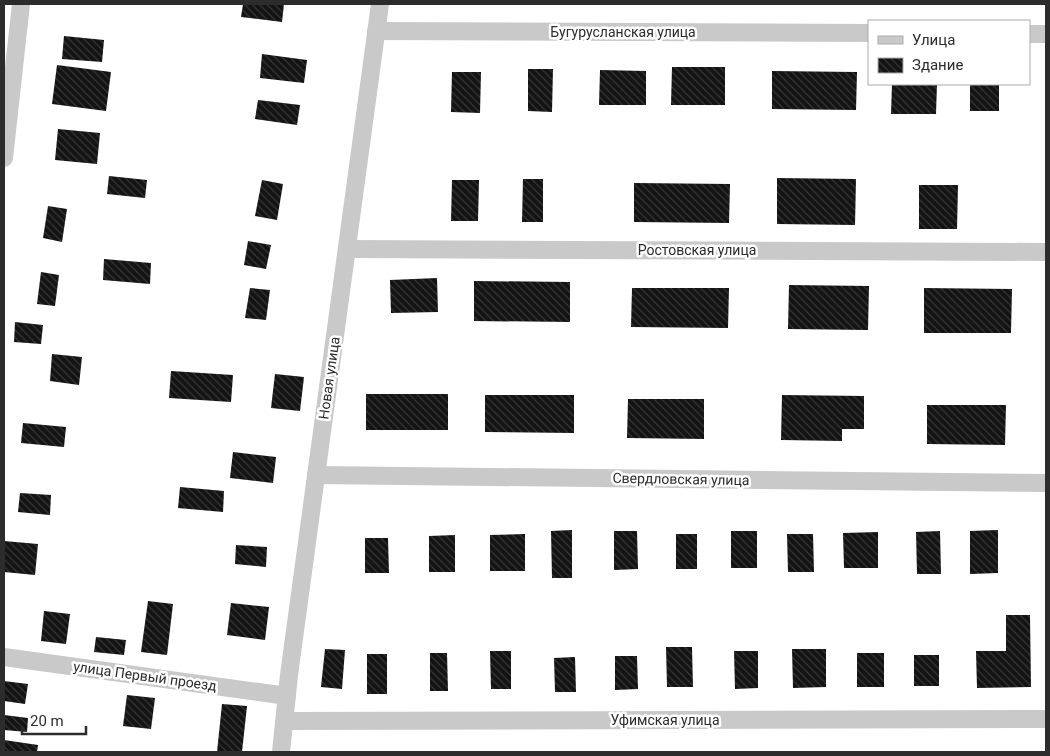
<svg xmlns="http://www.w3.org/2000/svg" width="1050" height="756" viewBox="0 0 1050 756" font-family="Roboto,sans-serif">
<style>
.building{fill:url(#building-back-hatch)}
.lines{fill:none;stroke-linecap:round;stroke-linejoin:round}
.street{stroke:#c9c9c9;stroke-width:18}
.labels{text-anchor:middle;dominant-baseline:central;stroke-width:5;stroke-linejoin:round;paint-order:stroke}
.street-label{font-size:14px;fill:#2c2c2c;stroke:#fff}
</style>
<defs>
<pattern id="building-back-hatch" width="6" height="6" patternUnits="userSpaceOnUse" patternTransform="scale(1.25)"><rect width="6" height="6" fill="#131313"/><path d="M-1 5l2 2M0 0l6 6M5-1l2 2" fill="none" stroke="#363636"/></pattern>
</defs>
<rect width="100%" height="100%" fill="#fff"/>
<g class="building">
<polygon points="243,4 284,4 282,22 241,17"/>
<polygon points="64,36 104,40 102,62 62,59"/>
<polygon points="262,54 307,60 304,83 260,78"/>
<polygon points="57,65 111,72 106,111 52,104"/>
<polygon points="672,67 725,67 725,105 671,105"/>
<polygon points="528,69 553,69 552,112 528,111"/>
<polygon points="600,70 646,71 646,105 599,105"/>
<polygon points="772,71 857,72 856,110 772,109"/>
<polygon points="452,72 481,72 480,113 451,112"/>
<polygon points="892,84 937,84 936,114 891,114"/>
<rect x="970" y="84" width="29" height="27"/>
<polygon points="258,100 300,105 297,125 255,119"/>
<polygon points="58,129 100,133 97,164 55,160"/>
<polygon points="109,176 147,180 145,198 107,194"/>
<polygon points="777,178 856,179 855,225 777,224"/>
<polygon points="523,179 543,179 543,222 522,222"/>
<polygon points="262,180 283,184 277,220 255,216"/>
<polygon points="452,180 479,180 478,221 451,221"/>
<polygon points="634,183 730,184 729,223 634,222"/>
<polygon points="919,185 958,185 957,229 919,229"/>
<polygon points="48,206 67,209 62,242 43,238"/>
<polygon points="248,241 271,245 266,269 244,265"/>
<polygon points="104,259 151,263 150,284 103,280"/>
<polygon points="41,272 59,275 55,306 37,304"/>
<polygon points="437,278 438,312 391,313 390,280"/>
<polygon points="474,281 570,282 570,322 474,321"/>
<polygon points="789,285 869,286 868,330 788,329"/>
<polygon points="250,288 270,290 266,320 245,318"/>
<polygon points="632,288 729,288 728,328 631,327"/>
<polygon points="924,288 1012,289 1011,333 924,333"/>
<polygon points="15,322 43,325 41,344 14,342"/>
<polygon points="52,354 82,357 79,385 50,381"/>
<polygon points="171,371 233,375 231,402 169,398"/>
<polygon points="275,374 304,377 300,411 271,408"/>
<rect x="366" y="394" width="82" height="36"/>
<polygon points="485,395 574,395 574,433 485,432"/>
<polygon points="782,395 864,396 864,429 842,429 842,441 781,440"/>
<polygon points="628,399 704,399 704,439 627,438"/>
<polygon points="927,405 1006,405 1005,445 927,444"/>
<polygon points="23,423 66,427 64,447 21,443"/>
<polygon points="233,452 276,457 273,483 230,478"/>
<polygon points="180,487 224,491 223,512 178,508"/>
<polygon points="20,493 51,495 50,515 18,512"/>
<polygon points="572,530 572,578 552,578 551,531"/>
<polygon points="998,530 998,573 970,574 970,531"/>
<polygon points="614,531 637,531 638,569 614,570"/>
<rect x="731" y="531" width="26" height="37"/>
<polygon points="940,531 941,574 917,574 916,532"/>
<polygon points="878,532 878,568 844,568 843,533"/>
<polygon points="525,534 525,571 490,571 490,535"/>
<rect x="676" y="534" width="21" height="35"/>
<polygon points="787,534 813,534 814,572 788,572"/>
<polygon points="455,535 455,572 429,572 429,536"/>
<polygon points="365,538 388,538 389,573 365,573"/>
<polygon points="4,541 38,544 35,575 4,572"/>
<polygon points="236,545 267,547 266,567 235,564"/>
<polygon points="148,601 173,604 167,655 141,652"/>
<polygon points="231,603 269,607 265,640 227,635"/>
<polygon points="44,611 70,614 66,644 41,641"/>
<polygon points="1006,615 1030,615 1031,687 977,688 976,651 1006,651"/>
<polygon points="96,637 126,640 124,655 94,652"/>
<polygon points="666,647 692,647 693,687 667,687"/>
<polygon points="325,649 345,650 342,689 321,687"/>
<polygon points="792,649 826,649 826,687 793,688"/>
<polygon points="490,651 511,651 511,689 491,689"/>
<polygon points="734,651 758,651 758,688 735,689"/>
<polygon points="430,653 447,653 448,691 430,691"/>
<rect x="857" y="653" width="27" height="34"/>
<rect x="367" y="654" width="20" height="40"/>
<rect x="914" y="655" width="25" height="31"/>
<polygon points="615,656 637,656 638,689 615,690"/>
<polygon points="575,657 576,692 555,692 554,658"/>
<polygon points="4,681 28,684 25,704 4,701"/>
<polygon points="127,695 155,698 151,729 123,726"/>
<polygon points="222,704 247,706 242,752 217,752"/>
<polygon points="4,715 28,718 27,732 4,730"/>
<polygon points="4,740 38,745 37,752 4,752"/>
</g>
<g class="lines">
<g class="street">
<polyline points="376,31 869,33"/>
<polyline points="1029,34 1046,34"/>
<polyline points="4,158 21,4"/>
<polyline points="347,249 1046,252"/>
<polyline points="316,475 1046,483"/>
<polyline points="4,657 287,696"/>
<polyline points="285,721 1046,719"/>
<polyline points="281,752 289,675 380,4"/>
</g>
</g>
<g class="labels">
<g class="street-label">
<text x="623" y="32">Бугурусланская улица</text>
<text x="697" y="250">Ростовская улица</text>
<text transform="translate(329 378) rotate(-82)">Новая улица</text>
<text transform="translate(681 479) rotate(1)">Свердловская улица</text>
<text transform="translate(145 676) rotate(8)">улица Первый проезд</text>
<text x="665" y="720">Уфимская улица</text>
</g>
</g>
<rect width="1050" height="756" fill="none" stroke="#2c2c2c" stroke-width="10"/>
<rect x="868" y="20" width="162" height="65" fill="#ffffff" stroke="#ababab"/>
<rect x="878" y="36" width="25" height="8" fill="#c9c9c9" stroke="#ababab"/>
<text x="912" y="45" font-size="15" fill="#2c2c2c">Улица</text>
<rect x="878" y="58" width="25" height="15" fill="url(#building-back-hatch)" stroke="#ababab"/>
<text x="912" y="70" font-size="15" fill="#2c2c2c">Здание</text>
<path d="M22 726v8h64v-8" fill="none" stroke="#2c2c2c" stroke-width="2.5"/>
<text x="30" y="726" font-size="15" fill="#2c2c2c" stroke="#ffffff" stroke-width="4" paint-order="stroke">20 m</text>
</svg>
